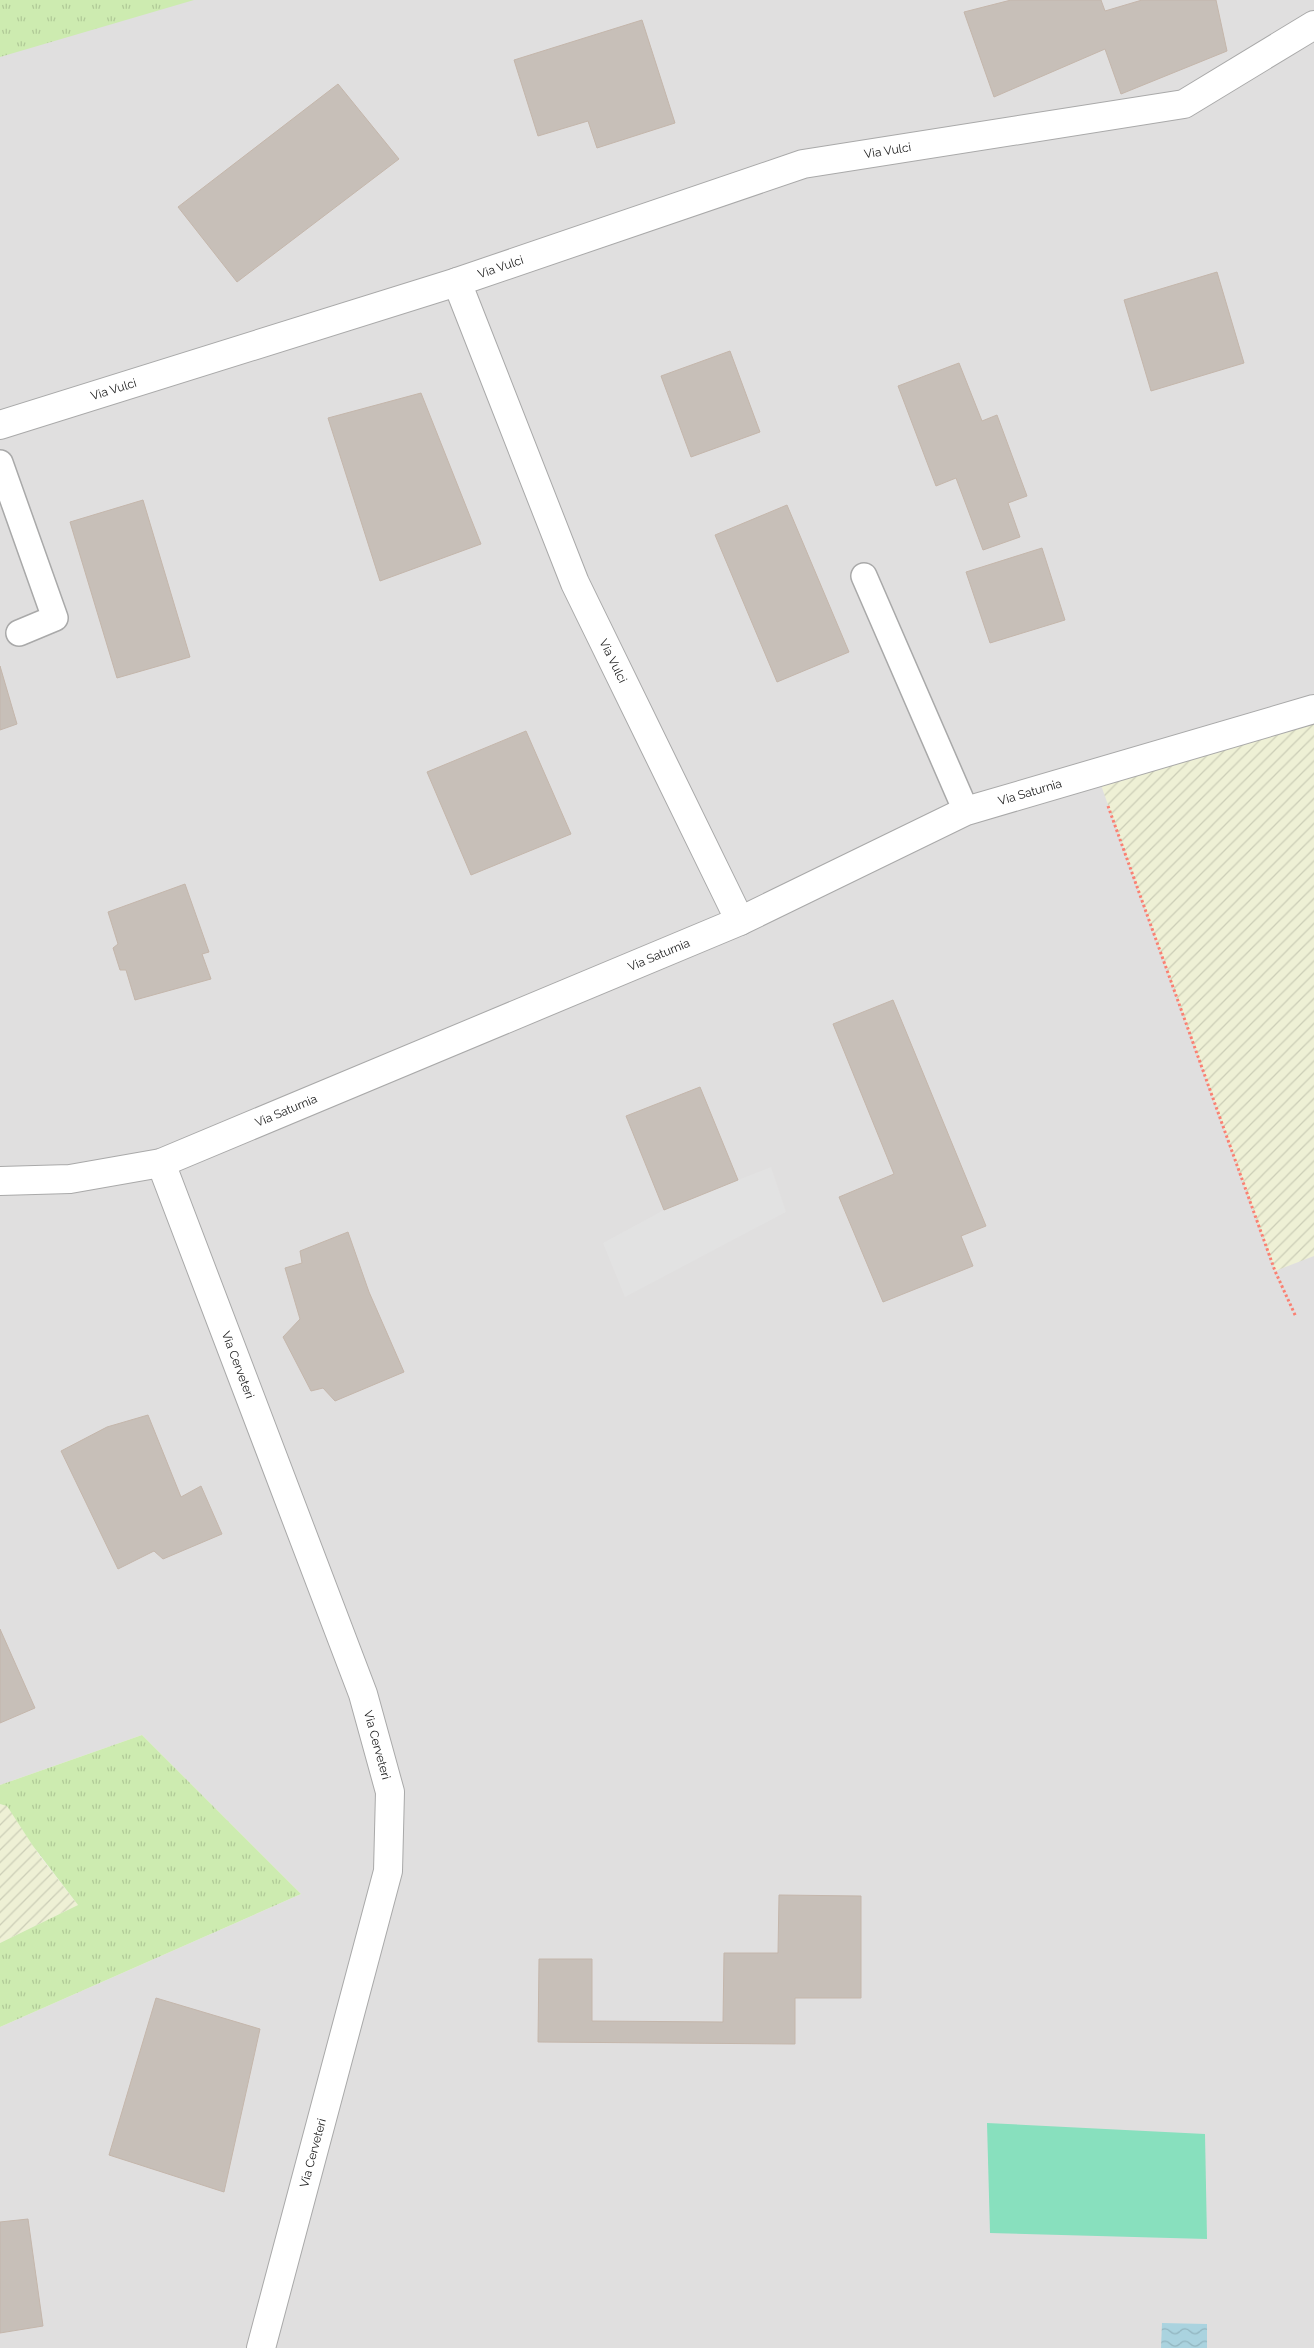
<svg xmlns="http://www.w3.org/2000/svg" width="1314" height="2348" viewBox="0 0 1314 2348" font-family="Raleway,sans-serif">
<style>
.residential{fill:#e0dfdf}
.farmland{fill:url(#farmland-furrows)}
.grass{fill:url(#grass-tufts)}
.pitch{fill:#88e0be}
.parking{fill:#e2e2e2}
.water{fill:url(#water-waves)}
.building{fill:#c7bfb8;stroke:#c4b6ab}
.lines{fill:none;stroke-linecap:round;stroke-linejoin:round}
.service-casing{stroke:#a9a9a9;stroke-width:28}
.minor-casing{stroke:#a9a9a9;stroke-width:30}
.path{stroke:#fa8072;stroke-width:3;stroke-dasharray:2.5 2.5;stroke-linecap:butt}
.service{stroke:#fff;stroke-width:25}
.minor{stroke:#fff;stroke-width:28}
.labels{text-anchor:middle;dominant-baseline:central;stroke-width:4;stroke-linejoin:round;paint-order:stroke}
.street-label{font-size:12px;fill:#222;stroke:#fff}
</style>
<defs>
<pattern id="farmland-furrows" width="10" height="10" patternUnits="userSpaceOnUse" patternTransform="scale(1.25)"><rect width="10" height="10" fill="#eef0d5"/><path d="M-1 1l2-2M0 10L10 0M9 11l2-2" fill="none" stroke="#ccceb7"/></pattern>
<pattern id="grass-tufts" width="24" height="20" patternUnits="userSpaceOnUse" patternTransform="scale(1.25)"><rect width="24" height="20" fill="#cdebb0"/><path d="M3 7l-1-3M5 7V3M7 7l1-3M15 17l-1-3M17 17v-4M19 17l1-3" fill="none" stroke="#b0c997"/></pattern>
<pattern id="water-waves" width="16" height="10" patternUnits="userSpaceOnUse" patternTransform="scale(1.25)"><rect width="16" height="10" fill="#aad3df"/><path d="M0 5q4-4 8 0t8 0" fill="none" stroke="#92b5bf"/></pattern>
</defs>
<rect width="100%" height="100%" fill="#f2efe9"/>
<polygon class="residential" points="0,0 1314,0 1314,2348 0,2348 0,2027 301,1894 142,1735 0,1785"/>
<g class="farmland">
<polygon points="1314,716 1314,1256 1275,1271 1097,774"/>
<polygon points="0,1804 7,1805 39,1855 78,1905 0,1943"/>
</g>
<g class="grass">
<polygon points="0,0 194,0 0,57"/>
<polygon points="142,1735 301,1894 0,2027 0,1943 78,1905 33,1846 7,1806 0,1804 0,1785"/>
</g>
<polygon class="pitch" points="987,2123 1205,2134 1207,2239 990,2233"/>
<polygon class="parking" points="771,1167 786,1212 625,1297 603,1243 664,1210"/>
<polygon class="water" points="1162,2323 1207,2324 1207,2348 1161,2348"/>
<g class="building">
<polygon points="1011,0 1101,0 1105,11 1142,0 1216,0 1227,51 1121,94 1105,49 994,97 964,12"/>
<polygon points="642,20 675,123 597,148 588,121 538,136 514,60"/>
<polygon points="338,84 399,159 237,282 178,207"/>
<polygon points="1217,272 1244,363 1151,391 1124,300"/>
<polygon points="730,351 760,432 691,457 661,376"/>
<polygon points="959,363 982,421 997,415 1027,496 1008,503 1020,537 983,550 956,478 936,486 898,386"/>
<polygon points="421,393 481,544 380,581 328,418"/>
<polygon points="143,500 190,657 117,678 70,522"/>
<polygon points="787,505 849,652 777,682 715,535"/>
<polygon points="1042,548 1065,620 990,643 966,572"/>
<polygon points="0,666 17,724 0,730"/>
<polygon points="526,731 571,834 471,875 427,772"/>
<polygon points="185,884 209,952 202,954 211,979 135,1000 126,970 120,970 113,948 118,944 108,912"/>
<polygon points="893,1000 986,1226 961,1236 973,1266 883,1302 839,1197 894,1174 833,1024"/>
<polygon points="700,1087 738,1180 664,1210 626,1116"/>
<polygon points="348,1232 369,1292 404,1372 335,1401 323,1388 311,1391 283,1337 300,1319 285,1268 302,1263 300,1251"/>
<polygon points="148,1415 181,1497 201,1486 222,1534 163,1559 154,1551 118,1569 61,1451 107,1427"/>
<polygon points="0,1629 35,1708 0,1723"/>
<polygon points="779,1895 861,1896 861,1998 795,1998 795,2044 538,2042 539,1959 592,1959 592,2021 723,2022 724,1953 778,1953"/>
<polygon points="156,1998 260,2029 224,2192 109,2155"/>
<polygon points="28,2219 43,2326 0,2333 0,2222"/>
</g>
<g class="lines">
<defs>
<g id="service">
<polyline points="0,463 55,618 19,633"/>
<polyline points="864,576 966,811"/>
</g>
<g id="minor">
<path id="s1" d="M 457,282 L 575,583 L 740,921"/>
<path id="s2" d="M 0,425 L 457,282 L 803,164 L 1184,104 L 1314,25"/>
<path id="s3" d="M 161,1163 L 363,1694 L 390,1792 L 388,1871 L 261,2348"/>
<path id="s4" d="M 0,1181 L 70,1179 L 161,1163 L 740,921 L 966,811 L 1314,709"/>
</g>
</defs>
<use href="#service" class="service-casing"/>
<use href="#minor" class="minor-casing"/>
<polyline class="path" points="1108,806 1275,1271 1296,1317"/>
<use href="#service" class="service"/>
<use href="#minor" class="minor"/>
</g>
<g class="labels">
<g class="street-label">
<text stroke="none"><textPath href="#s2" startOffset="930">Via Vulci</textPath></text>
<text stroke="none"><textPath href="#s2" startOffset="525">Via Vulci</textPath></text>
<text stroke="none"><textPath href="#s2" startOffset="119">Via Vulci</textPath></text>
<text stroke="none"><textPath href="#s1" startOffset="410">Via Vulci</textPath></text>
<text stroke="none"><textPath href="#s4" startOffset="1108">Via Saturnia</textPath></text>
<text stroke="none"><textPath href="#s4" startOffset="702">Via Saturnia</textPath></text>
<text stroke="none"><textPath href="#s4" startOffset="298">Via Saturnia</textPath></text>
<text stroke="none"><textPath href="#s3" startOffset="216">Via Cerveteri</textPath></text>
<text stroke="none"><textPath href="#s3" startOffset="621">Via Cerveteri</textPath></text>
<text transform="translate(313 2153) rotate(-75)">Via Cerveteri</text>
</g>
</g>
</svg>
